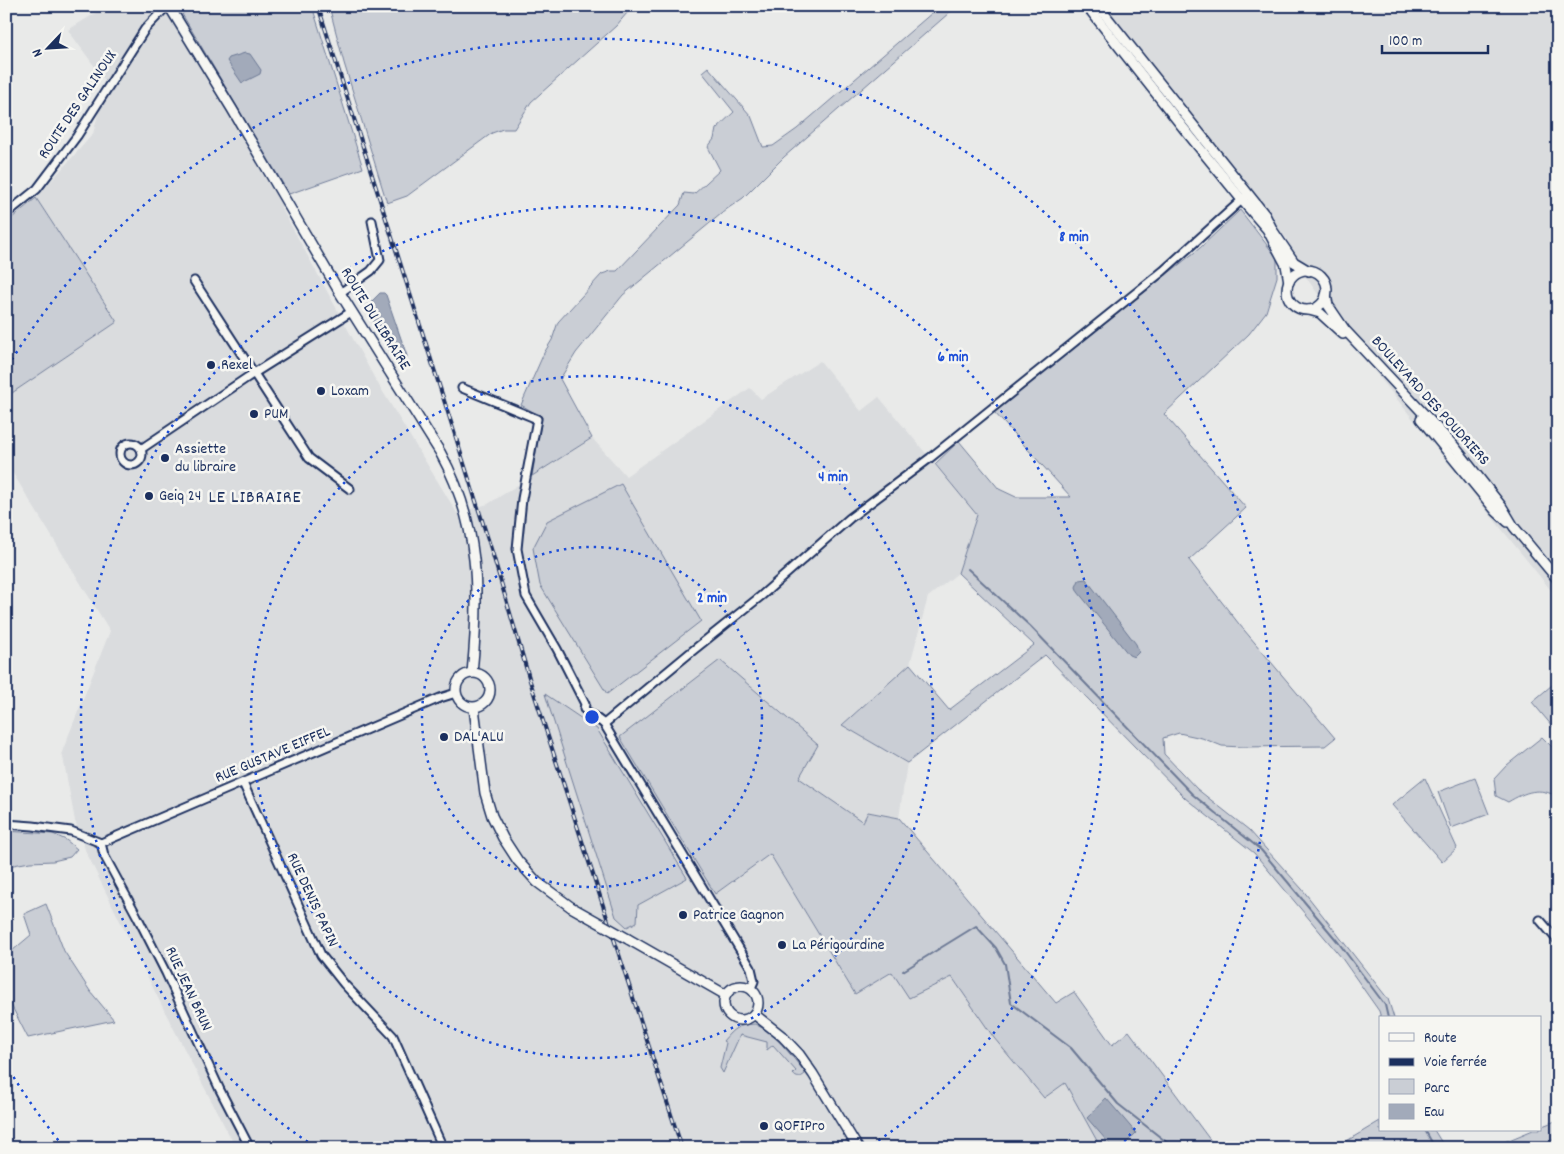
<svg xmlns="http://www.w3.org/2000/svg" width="1564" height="1154" viewBox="0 0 1564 1154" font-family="Dekko,sans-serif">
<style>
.built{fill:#dadcde}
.green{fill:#caced5;stroke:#727e9a}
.water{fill:#a2aaba;stroke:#6c7995}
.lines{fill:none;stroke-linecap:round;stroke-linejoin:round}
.stream{stroke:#6c7995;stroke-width:2}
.minor-casing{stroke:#1b2f5e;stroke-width:11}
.major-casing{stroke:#1b2f5e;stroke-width:12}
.minor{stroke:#f6f6f2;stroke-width:7}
.major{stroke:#f6f6f2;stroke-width:9}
.rail-casing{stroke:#1b2f5e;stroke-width:4}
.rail{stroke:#f6f6f2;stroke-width:2;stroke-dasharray:5.5;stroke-linecap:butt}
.major-bridge-casing{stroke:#1b2f5e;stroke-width:12;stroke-linecap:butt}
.major-bridge{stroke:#f6f6f2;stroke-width:9}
.ring{fill:none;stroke:#1d4ed8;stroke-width:2.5;stroke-dasharray:2.5 5}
.poi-dot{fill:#1b2f5e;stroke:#f6f6f2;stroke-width:2}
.labels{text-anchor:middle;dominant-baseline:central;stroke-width:5;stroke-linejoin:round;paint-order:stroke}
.street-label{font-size:16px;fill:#1b2f5e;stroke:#f6f6f2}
.poi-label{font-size:16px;fill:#1b2f5e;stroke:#f6f6f2;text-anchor:start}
.neighbourhood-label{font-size:18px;letter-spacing:1px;fill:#1b2f5e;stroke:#f6f6f2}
.centre{fill:#1d4ed8;stroke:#f6f6f2;stroke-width:2.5}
.ring-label{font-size:15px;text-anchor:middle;font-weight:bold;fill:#1d4ed8;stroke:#f6f6f2;stroke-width:5;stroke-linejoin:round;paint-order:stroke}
</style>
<rect width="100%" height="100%" fill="#e9eae9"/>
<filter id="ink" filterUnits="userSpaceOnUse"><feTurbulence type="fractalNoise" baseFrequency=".02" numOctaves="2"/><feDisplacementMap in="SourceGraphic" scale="10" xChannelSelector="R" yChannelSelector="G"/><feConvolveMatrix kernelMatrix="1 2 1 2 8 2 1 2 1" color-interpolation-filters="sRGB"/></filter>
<g filter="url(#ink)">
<g class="built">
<polygon points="107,6 195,6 182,15 289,194 281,207 375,379 457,513 488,504 592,438 626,476 750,388 761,399 820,361 861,411 879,397 977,515 958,573 928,597 910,664 842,725 907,763 899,818 868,812 863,822 798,778 715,894 770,854 855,994 892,972 952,977 994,1038 1044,1098 1065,1083 1101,1148 236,1148 164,1010 86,852 75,821 62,752 110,631 6,462 6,397 116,322 36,198 93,134 106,82 68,30"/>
<polygon points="1098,6 1558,6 1558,599 1359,352 1296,263 1288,240 1248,194"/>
</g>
<g class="green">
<polygon points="195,6 312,6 363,168 289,194 182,14"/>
<polygon points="329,6 633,6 616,26 531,102 514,129 503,129 492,133 407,196 387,203 344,63"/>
<polygon points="940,6 957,6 784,157 743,198 727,209 623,295 576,353 560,379 592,438 532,476 542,417 521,405 544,353 552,340 558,322 602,274 611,271 617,271 680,205 684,193 694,194 720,170 708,147 714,139 716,129 734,112 702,72 708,67 751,116 763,147 773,146 797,129"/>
<polygon points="36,198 117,322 6,397 6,223"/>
<polygon points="1240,210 1277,258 1277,277 1266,312 1249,334 1164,414 1246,508 1189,560 1239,624 1335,738 1325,746 1242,747 1222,746 1202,738 1179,733 1163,738 1164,754 1197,789 1249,830 1302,889 1388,999 1394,1018 1381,1018 1379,1011 1341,957 1254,853 1185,798 1045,655 907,763 842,725 910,664 949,710 1034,645 958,573 977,515 935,464 959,441 999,489 1016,497 1071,497 994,412 1200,248"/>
<polygon points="621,484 701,621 607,694 540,585 533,548 547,521"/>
<polygon points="720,660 818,745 799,778 863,822 868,812 899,818 1056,1003 1074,992 1112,1045 1129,1031 1216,1148 1101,1148 1065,1083 1044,1098 994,1038 952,977 909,998 892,972 855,994 770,854 715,894 620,737"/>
<polygon points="1558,680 1558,733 1532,702"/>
<polygon points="545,694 597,729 687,878 638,905 637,922 627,927 616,917"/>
<path d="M 1542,737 L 1558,753 L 1558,797 C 1539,786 1525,792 1508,802 L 1496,796 L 1494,779 L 1507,765 Z"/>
<polygon points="1425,778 1457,848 1442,862 1392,805"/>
<polygon points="1475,778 1489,814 1451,828 1438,792"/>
<polygon points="6,831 53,834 66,840 77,849 70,857 53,861 30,862 8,866 6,859"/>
<polygon points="46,904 64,951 90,991 114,1020 28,1038 6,995 6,956 31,935 24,914"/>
<path d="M 755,1024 C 776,1034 789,1053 804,1071 L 805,1074 C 800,1078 797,1079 793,1074 L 796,1071 L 773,1045 L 767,1050 L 767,1042 L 740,1035 L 723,1073 L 720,1068 L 726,1043 L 723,1041 C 734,1028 737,1025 755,1024 Z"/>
<polygon points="1558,1120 1558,1137 1538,1148 1490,1148 1533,1130 1540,1130 1540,1127"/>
<polygon points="1380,1121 1380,1130 1434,1130 1445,1148 1335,1148"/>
</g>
<g class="water">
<polygon points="245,53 250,54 261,70 260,74 242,83 227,61 229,58"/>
<polygon points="380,293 384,293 386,295 407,356 406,361 402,362 399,361 366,309 366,307"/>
<polygon points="1086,579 1136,644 1139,652 1134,657 1129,655 1078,592 1076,587 1079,580"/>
<polygon points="1106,1098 1136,1133 1121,1148 1113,1148 1087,1118"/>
</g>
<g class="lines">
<g class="stream">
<polyline points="968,569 1030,626 1192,794 1261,850 1338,942 1385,1005 1388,1018"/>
<polyline points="903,971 976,926 996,948 1005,964 1011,1003 1071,1048 1118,1104 1174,1148"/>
<polyline points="1425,1130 1435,1148"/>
</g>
<defs>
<g id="minor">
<polyline points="6,214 37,189 77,136 145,29 167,6"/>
<polyline points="194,281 309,458 350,489"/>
<polyline points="340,293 371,271 380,260 372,221"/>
<polyline points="462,388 537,419 522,499 517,549 526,596 557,649 585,704 584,709 604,724 751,968 754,981 751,988"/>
<circle cx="131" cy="454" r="11"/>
<polyline points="141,449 248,377 351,312"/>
<polyline points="604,724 691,652 761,596 850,518 930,458 1163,271 1244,198"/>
<polyline points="243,783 321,955 344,984 393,1036 443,1148"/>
<polyline points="6,824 33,826 71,831 101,843"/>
<polyline points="101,843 440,698 456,693"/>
<polyline points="101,843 104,855 137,916 166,973 220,1090 250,1148"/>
<polyline points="1540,920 1558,941"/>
</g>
<g id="major">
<path d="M 169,6 L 232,109 L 340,293 L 440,452 C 480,524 480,593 472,673"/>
<polyline points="1087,6 1185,130 1242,200 1267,229 1286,265 1289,282"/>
<polyline points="1098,6 1265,215 1273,231 1294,262 1309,271"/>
<circle cx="1307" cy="290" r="20"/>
<polyline points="1326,295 1328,305 1345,330 1454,446 1502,507 1514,527 1558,580"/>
<polyline points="1309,310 1320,313 1343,334"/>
<polyline points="1421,419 1496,511 1508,522"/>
<circle cx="473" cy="690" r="17"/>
<polyline points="474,708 485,793 492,816 503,838 518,861 537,882 571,907"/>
<polyline points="628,939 726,995"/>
<circle cx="741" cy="1003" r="17"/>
<polyline points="754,1014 782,1036 799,1054 813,1074 858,1148"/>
<polyline points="1557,1148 1558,1147"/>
</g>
</defs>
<use href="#minor" class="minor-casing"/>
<use href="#major" class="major-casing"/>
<use href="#minor" class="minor"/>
<use href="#major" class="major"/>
<defs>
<polyline id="rail" points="318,6 450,419 493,555 530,681 682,1148"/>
</defs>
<use href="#rail" class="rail-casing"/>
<use href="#rail" class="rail"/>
<defs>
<polyline id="major-bridge" points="571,907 628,939"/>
</defs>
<use href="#major-bridge" class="major-bridge-casing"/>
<use href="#major-bridge" class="major-bridge"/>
</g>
</g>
<g class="ring">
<circle cx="592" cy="717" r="170"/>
<circle cx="592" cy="717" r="341"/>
<path d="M314 1146A511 511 0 1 1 870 1146"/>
<path d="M63 1146A681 681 0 0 1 8 1068M8 366A681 681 0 1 1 1121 1146"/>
</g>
<g class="poi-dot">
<circle cx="211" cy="365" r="5"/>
<circle cx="321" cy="391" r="5"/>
<circle cx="254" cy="414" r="5"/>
<circle cx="165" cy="458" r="5"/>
<circle cx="149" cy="496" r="5"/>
<circle cx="444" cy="737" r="5"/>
<circle cx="683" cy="915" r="5"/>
<circle cx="782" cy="945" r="5"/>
<circle cx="764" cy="1126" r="5"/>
</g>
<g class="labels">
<g class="street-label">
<text transform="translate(78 105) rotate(-56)">ROUTE DES GALINOUX</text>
<text transform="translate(375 319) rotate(58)">ROUTE DU LIBRAIRE</text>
<text transform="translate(1430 401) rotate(48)">BOULEVARD DES POUDRIERS</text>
<text transform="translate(273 755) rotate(-23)">RUE GUSTAVE EIFFEL</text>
<text transform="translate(312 900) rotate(65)">RUE DENIS PAPIN</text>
<text transform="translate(188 989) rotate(65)">RUE JEAN BRUN</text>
</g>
<g class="poi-label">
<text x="221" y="365">Rexel</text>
<text x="331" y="391">Loxam</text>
<text x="264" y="414">PUM</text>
<text x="175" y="449">Assiette<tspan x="175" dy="18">du libraire</tspan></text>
<text x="159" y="496">Geiq 24</text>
<text x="454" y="737">DAL'ALU</text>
<text x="693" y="915">Patrice Gagnon</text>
<text x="792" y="945">La Périgourdine</text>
<text x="774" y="1126">QOFIPro</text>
</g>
<g class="neighbourhood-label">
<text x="255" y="498">LE LIBRAIRE</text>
</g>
</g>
<circle cx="592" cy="717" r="8" class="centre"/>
<g class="ring-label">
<text x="1074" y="241">8 min</text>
<text x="953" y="361">6 min</text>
<text x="833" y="481">4 min</text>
<text x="712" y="602">2 min</text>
</g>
<rect width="1564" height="1154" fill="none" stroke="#f6f6f2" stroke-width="25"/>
<rect x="12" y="12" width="1539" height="1129" fill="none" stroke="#1b2f5e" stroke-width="2" filter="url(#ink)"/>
<rect x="1379" y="1016" width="162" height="115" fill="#f6f6f2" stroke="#9ea6b7"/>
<rect x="1389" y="1033" width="25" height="8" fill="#f6f6f2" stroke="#9ea6b7"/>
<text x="1424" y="1042" font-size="15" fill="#1b2f5e">Route</text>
<rect x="1389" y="1058" width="25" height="8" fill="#1b2f5e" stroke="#9ea6b7"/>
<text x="1424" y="1066" font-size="15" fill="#1b2f5e">Voie ferrée</text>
<rect x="1389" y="1079" width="25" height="15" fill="#caced5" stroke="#9ea6b7"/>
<text x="1424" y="1092" font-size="15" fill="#1b2f5e">Parc</text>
<rect x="1389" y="1104" width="25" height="15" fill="#a2aaba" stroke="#9ea6b7"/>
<text x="1424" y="1116" font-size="15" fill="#1b2f5e">Eau</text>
<g transform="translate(48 48) rotate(245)" stroke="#f6f6f2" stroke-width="4" paint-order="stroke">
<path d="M0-4L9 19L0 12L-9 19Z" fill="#1b2f5e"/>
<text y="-8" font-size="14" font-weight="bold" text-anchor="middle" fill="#1b2f5e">N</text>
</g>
<path d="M1382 45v8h106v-8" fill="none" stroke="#1b2f5e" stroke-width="2.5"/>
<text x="1389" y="45" font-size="15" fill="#1b2f5e" stroke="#f6f6f2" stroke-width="4" paint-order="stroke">100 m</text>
</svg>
